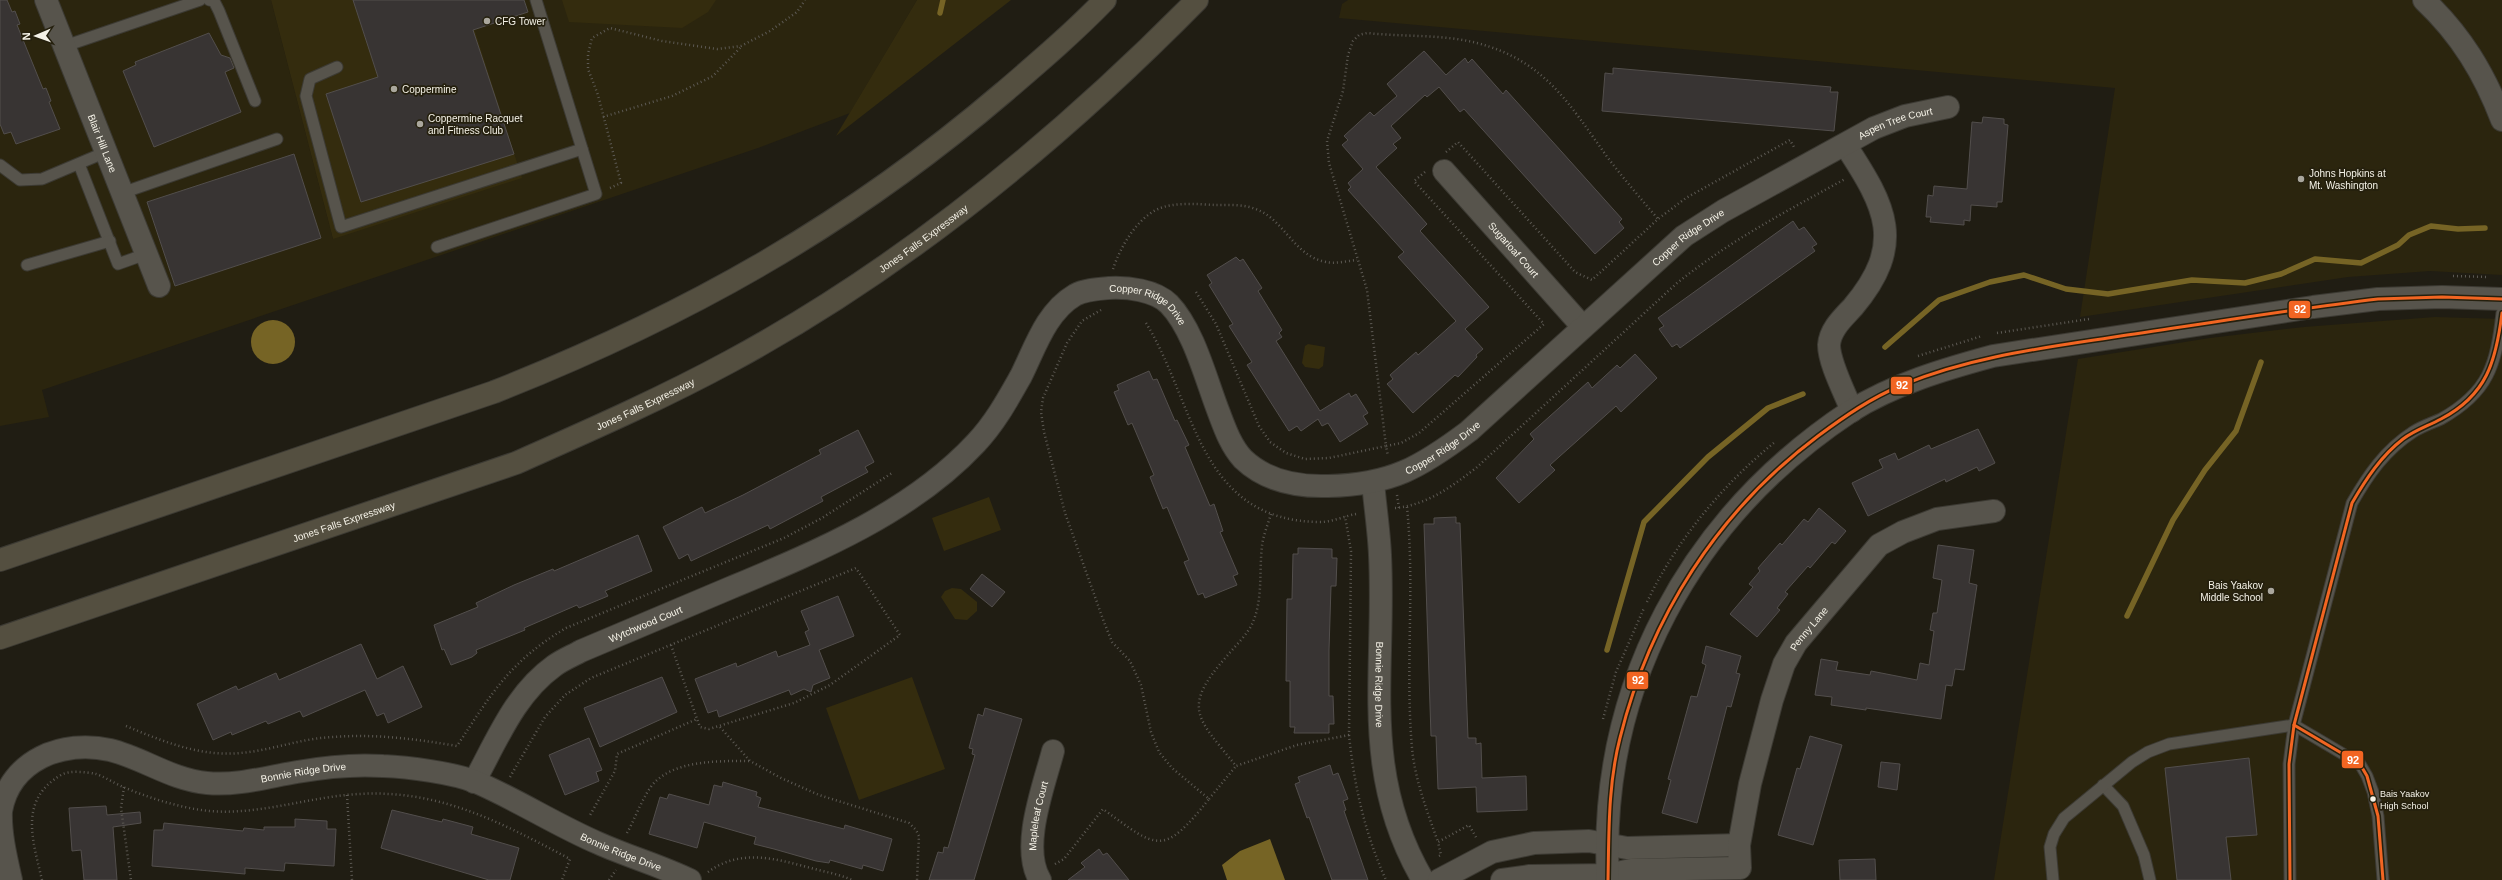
<svg xmlns="http://www.w3.org/2000/svg" width="2502" height="880" viewBox="0 0 2502 880" font-family="Helvetica,sans-serif">
<style>
.built{fill:#2b250e}
.green{fill:#342c0e}
.water{fill:#766425}
.lines{fill:none;stroke-linecap:round;stroke-linejoin:round}
.stream{stroke:#766425;stroke-width:5.5}
.building{fill:#383433;stroke:#524e4c}
.service-casing{stroke:#3c3a33;stroke-width:13}
.minor-casing{stroke:#3c3a33;stroke-width:24}
.secondary-casing{stroke:#3c3a33;stroke-width:24}
.motorway-casing{stroke:#3c3a33;stroke-width:24}
.path{stroke:#5c5953;stroke-width:2.5;stroke-dasharray:1 3;stroke-linecap:butt}
.service{stroke:#57544c;stroke-width:11}
.minor{stroke:#57544c;stroke-width:22}
.secondary{stroke:#57544c;stroke-width:22}
.motorway{stroke:#544f40;stroke-width:22}
.bus-1-casing{stroke:#25200e;stroke-width:6}
.bus-1{stroke:#f26522;stroke-width:3}
.poi-dot{fill:#aaa79d;stroke:#25200e;stroke-width:1.5}
.bus-dot{fill:#f5f2e7;stroke:#25200e;stroke-width:1.5}
.labels{text-anchor:middle;dominant-baseline:central;stroke-width:3.5;stroke-linejoin:round;paint-order:stroke}
.bus-label{font-size:9px;fill:#f5f2e7;stroke:#25200e;text-anchor:start}
.poi-label{font-size:10px;fill:#f5f2e7;stroke:#25200e;text-anchor:start}
.street-label{font-size:10px;fill:#f5f2e7;stroke:#25200e}
.line-badge{stroke:#25200e;stroke-width:1.5}
.badge-label{font-size:11px;text-anchor:middle;font-weight:bold;fill:#fff}
</style>
<rect width="100%" height="100%" fill="#201d13"/>
<g class="built">
<polygon points="0,0 271,0 333,239 465,0 917,0 850,113 758,148 42,390 49,417 0,426"/>
<polygon points="1348,0 2502,0 2502,275 2430,271 2348,277 2080,317 2115,88 1339,18 1342,4"/>
<polygon points="2435,317 2502,319 2502,880 1994,880 2078,359 2210,338 2304,327"/>
</g>
<g class="green">
<polygon points="271,0 465,0 522,178 333,239"/>
<polygon points="562,0 716,0 708,12 682,28 569,22"/>
<polygon points="917,0 1011,0 836,136"/>
<polygon points="1308,344 1325,347 1323,366 1319,369 1305,367 1302,363 1305,346"/>
<polygon points="989,497 1001,530 944,551 932,518"/>
<polygon points="952,588 961,589 977,602 977,611 967,620 955,619 941,597 945,591"/>
<polygon points="912,677 945,769 859,800 826,708"/>
</g>
<g class="water">
<circle cx="273" cy="342" r="22"/>
<polygon points="1270,839 1285,880 1227,880 1222,865 1240,851"/>
</g>
<g class="lines">
<g class="stream">
<polyline points="940,13 943,0"/>
<polyline points="1885,347 1939,300 1990,282 2024,275 2066,289 2108,294 2192,280 2245,283 2281,274 2315,259 2361,263 2398,245 2409,235 2431,226 2458,229 2485,228"/>
<polyline points="2127,616 2173,520 2205,470 2236,431 2261,362"/>
<polyline points="1607,650 1644,522 1708,457 1768,408 1803,394"/>
</g>
</g>
<g class="building">
<polygon points="0,0 7,0 12,12 15,11 20,24 17,25 43,89 46,88 51,101 49,102 60,129 16,144 11,132 4,134 0,124"/>
<polygon points="353,0 524,0 528,12 473,30 514,154 361,202 326,94 378,77"/>
<polygon points="209,33 221,55 230,58 234,68 225,72 241,112 154,147 123,71 136,65 135,62"/>
<polygon points="1424,51 1446,75 1465,58 1468,63 1472,59 1503,94 1506,90 1561,151 1622,219 1619,222 1624,228 1595,254 1464,109 1460,112 1439,87 1427,97 1425,95 1391,126 1401,138 1393,144 1397,148 1376,167 1427,224 1420,231 1489,307 1465,329 1483,349 1476,355 1477,357 1458,377 1455,375 1413,413 1387,384 1393,379 1390,375 1416,352 1418,355 1456,321 1398,257 1404,252 1348,190 1351,187 1348,183 1363,169 1342,145 1348,140 1344,136 1370,112 1374,116 1397,96 1387,84"/>
<polygon points="1613,68 1831,87 1830,92 1838,92 1834,131 1602,111 1605,73 1613,74"/>
<polygon points="1983,117 2004,119 2004,124 2008,125 2002,202 1997,202 1997,207 1971,205 1970,221 1964,220 1964,225 1930,222 1931,217 1926,217 1928,195 1933,196 1934,186 1967,189 1972,122 1982,123"/>
<polygon points="294,154 321,238 175,286 147,202"/>
<polygon points="1793,221 1799,230 1804,227 1817,244 1812,247 1815,251 1680,348 1677,344 1672,347 1659,329 1664,326 1658,318"/>
<polygon points="1236,257 1240,261 1243,259 1262,288 1258,291 1282,330 1279,333 1282,337 1276,341 1320,411 1349,393 1351,397 1356,394 1368,413 1363,416 1368,424 1340,442 1328,423 1322,426 1318,419 1301,431 1297,426 1289,431 1247,365 1252,362 1229,326 1233,324 1209,285 1212,283 1207,275"/>
<polygon points="1635,354 1657,378 1621,412 1616,406 1587,432 1550,465 1555,470 1519,503 1496,478 1534,439 1530,434 1588,382 1592,388 1617,365 1620,368"/>
<polygon points="1149,371 1153,380 1157,379 1175,421 1177,420 1189,445 1185,447 1210,506 1214,504 1223,531 1220,532 1238,574 1233,576 1237,585 1205,598 1203,593 1198,595 1184,562 1189,560 1167,507 1163,509 1150,477 1154,475 1132,423 1128,425 1114,392 1119,390 1117,385"/>
<polygon points="1978,429 1995,463 1979,471 1977,467 1946,482 1945,479 1868,516 1852,483 1883,468 1879,460 1895,453 1898,460 1929,445 1931,449"/>
<polygon points="858,430 874,462 865,467 868,472 821,497 823,501 770,529 768,525 691,561 688,554 679,559 663,527 702,507 705,513 743,495 821,454 819,450"/>
<polygon points="1819,508 1846,531 1835,544 1832,542 1810,568 1808,566 1785,592 1788,594 1777,608 1780,610 1757,637 1730,614 1753,587 1749,584 1760,571 1758,568 1780,543 1782,545 1804,519 1808,522"/>
<polygon points="1456,517 1456,523 1460,523 1468,738 1476,738 1476,744 1481,743 1482,778 1526,776 1527,810 1477,812 1476,787 1438,789 1436,736 1431,736 1424,524 1434,524 1434,518"/>
<polygon points="638,535 652,571 605,591 608,596 579,608 577,605 524,628 525,630 476,650 477,653 472,657 451,665 444,649 442,650 434,625 478,607 476,603 514,585 553,569 554,571"/>
<polygon points="1938,545 1974,550 1969,583 1977,585 1964,670 1955,669 1952,686 1946,685 1941,719 1866,708 1866,710 1831,705 1832,697 1815,695 1821,659 1838,662 1836,670 1870,675 1871,671 1917,680 1920,663 1929,665 1934,631 1930,630 1933,613 1937,613 1942,580 1933,578"/>
<polygon points="1298,548 1332,549 1332,558 1337,558 1336,586 1331,586 1329,650 1329,696 1333,696 1334,724 1329,724 1329,733 1294,733 1295,727 1290,727 1290,681 1286,681 1287,599 1292,599 1293,554 1298,554"/>
<polygon points="982,574 1005,592 992,607 970,589"/>
<polygon points="838,596 854,636 819,650 830,678 813,685 811,692 804,689 791,695 789,690 719,717 717,710 708,713 695,679 736,663 737,667 776,651 778,657 810,645 805,632 809,630 801,611"/>
<polygon points="361,644 377,679 403,666 422,707 388,723 384,713 377,716 365,690 303,717 300,711 268,724 266,721 232,735 231,732 213,740 197,704 236,686 238,690 276,673 279,680"/>
<polygon points="1706,646 1741,656 1736,673 1740,674 1731,707 1727,706 1697,823 1662,813 1671,780 1668,779 1691,696 1697,697 1706,665 1702,663"/>
<polygon points="662,677 677,712 600,747 584,708"/>
<polygon points="985,708 1022,719 974,880 929,880 938,852 943,853 944,847 948,848 975,755 972,754 973,749 969,748 978,714 983,716"/>
<polygon points="1810,736 1842,745 1813,845 1778,835 1797,768 1800,769"/>
<polygon points="589,738 602,770 596,772 599,781 565,795 549,755"/>
<polygon points="2249,758 2257,835 2226,837 2231,880 2177,880 2165,768"/>
<polygon points="1881,762 1900,764 1897,790 1878,787"/>
<polygon points="1330,765 1333,775 1338,773 1348,799 1343,801 1346,810 1344,811 1368,880 1332,880 1309,817 1307,818 1295,784 1300,782 1298,777"/>
<polygon points="723,782 757,792 756,796 761,798 758,807 844,829 845,825 892,839 883,871 863,865 862,869 830,860 829,863 816,861 774,849 754,844 756,837 704,822 697,848 649,834 660,797 667,799 669,794 709,805 714,785 722,787"/>
<polygon points="106,806 107,815 140,812 141,823 113,827 117,880 84,880 81,850 72,851 69,808"/>
<polygon points="392,810 442,822 443,819 473,827 471,834 519,848 510,880 489,880 381,848"/>
<polygon points="295,819 327,821 327,829 336,829 334,866 285,863 284,871 245,868 245,874 152,866 154,830 163,830 164,823 243,831 244,828 264,830 264,827 295,827"/>
<polygon points="1099,849 1103,855 1107,853 1129,880 1068,880 1085,867 1081,863"/>
<polygon points="1875,859 1876,880 1840,880 1839,860"/>
</g>
<g class="lines">
<defs>
<g id="service">
<polyline points="209,0 214,1 219,11 255,101"/>
<polyline points="65,46 200,0"/>
<polyline points="337,67 310,79 306,96 341,227 582,149"/>
<polyline points="79,164 118,264 146,254"/>
<polyline points="0,165 20,180 42,179 106,152"/>
<polyline points="122,193 277,139"/>
<polyline points="437,247 596,194 536,0"/>
<polyline points="27,265 110,241"/>
<polyline points="2103,785 2123,806 2144,855 2150,880"/>
<polyline points="2053,880 2050,847 2054,834 2064,818 2132,762 2148,752 2169,744 2294,725 2360,764 2367,776 2373,792 2378,816 2383,880"/>
<path d="M 2290,880 L 2289,764 L 2294,725 L 2352,503 C 2368,475 2385,450 2413,432 C 2422,426 2432,423 2441,419 C 2489,392 2496,365 2502,313"/>
</g>
<g id="minor">
<path id="s1" d="M 46,0 L 159,286"/>
<path d="M 2424,0 C 2461,35 2484,73 2502,120"/>
<path d="M 1846,146 C 1886,207 1906,244 1853,307 C 1844,317 1830,329 1829,345 C 1829,363 1845,393 1852,411"/>
<path id="s2" d="M 1444,171 L 1583,327"/>
<path id="s3" d="M 1373,482 C 1375,506 1379,531 1380,555 C 1386,672 1359,771 1423,880"/>
<path id="s4" d="M 474,782 C 497,740 515,694 554,666 C 562,660 572,656 581,651 C 631,630 680,609 730,588 C 816,552 911,513 976,443 C 995,423 1008,399 1021,376 C 1035,348 1046,312 1075,295 C 1084,290 1098,289 1109,288 C 1127,287 1155,290 1169,304 C 1194,330 1206,380 1219,413 C 1225,429 1231,446 1243,459 C 1266,481 1298,487 1328,486 C 1391,485 1421,467 1469,431 L 1684,236 L 1723,211 L 1874,128 L 1905,116 L 1948,107"/>
<path id="s5" d="M 11,880 C 6,858 0,833 1,811 C 10,760 63,739 110,750 C 143,758 172,780 207,783 C 237,786 267,777 297,772 C 325,767 354,764 383,766 C 409,767 453,773 476,782 C 518,800 556,825 598,843 C 629,857 659,865 690,880"/>
<path id="s6" d="M 1040,880 C 1020,847 1044,786 1053,751"/>
<polyline points="1439,880 1492,852 1534,843 1589,841 1627,848 1739,845"/>
<path id="s7" d="M 1502,880 L 1530,876 L 1608,875 L 1631,870 L 1740,868 L 1739,845 L 1750,784 L 1772,700 L 1784,664 L 1796,643 L 1879,545 L 1903,532 L 1937,519 L 1994,511"/>
</g>
<path id="secondary" d="M 1608,880 C 1598,686 1691,517 1851,411 C 1894,384 1945,369 1993,356 L 2313,307 L 2378,299 L 2442,297 L 2502,299"/>
<g id="motorway">
<path d="M 0,560 L 494,392 C 686,316 847,226 1004,92 C 1039,62 1073,33 1105,0"/>
<path id="s8" d="M 0,638 L 516,463 C 588,431 661,399 731,361 C 905,267 1058,141 1197,0"/>
</g>
</defs>
<use href="#service" class="service-casing"/>
<use href="#minor" class="minor-casing"/>
<use href="#secondary" class="secondary-casing"/>
<use href="#motorway" class="motorway-casing"/>
<g class="path">
<polyline points="603,117 672,96 713,76 741,47"/>
<polyline points="1446,152 1458,142 1575,272 1592,280 1658,219 1686,198 1790,140 1795,149"/>
<path d="M 1425,172 L 1414,181 L 1544,324 L 1419,433 L 1401,443 L 1386,446 L 1367,290 L 1329,163 L 1327,141 L 1343,91 L 1348,55 L 1353,41 L 1359,35 L 1367,33 C 1403,37 1442,34 1477,43 C 1546,61 1569,104 1608,158 C 1624,179 1641,199 1658,219"/>
<polyline points="610,188 621,183 598,95 588,69 588,54 592,38 610,28 662,41 717,49 741,46 770,31 797,12 805,0"/>
<path d="M 1113,269 C 1120,248 1136,219 1158,209 C 1174,202 1198,204 1215,205 C 1229,205 1245,204 1258,210 C 1285,221 1294,256 1326,262 C 1335,264 1347,261 1357,260"/>
<polyline points="2453,276 2488,277"/>
<polyline points="1196,292 1216,324 1259,426 1270,442 1286,453 1305,459 1329,458 1386,446 1388,456"/>
<path d="M 1146,323 C 1196,404 1198,522 1321,522 C 1332,522 1345,516 1356,514"/>
<polyline points="1997,333 2089,319"/>
<polyline points="1918,356 1982,336"/>
<polyline points="1397,495 1399,508"/>
<path d="M 1407,507 C 1415,587 1405,668 1412,748 C 1415,780 1427,811 1438,842"/>
<path d="M 1395,508 C 1427,505 1451,487 1476,468 L 1677,283 C 1731,240 1785,212 1845,179"/>
<path d="M 1271,514 C 1268,524 1263,536 1262,546 C 1259,572 1263,598 1253,622 C 1248,634 1236,645 1227,656 C 1180,709 1198,718 1236,766 L 1297,745 L 1349,735 L 1351,551 L 1345,516"/>
<path d="M 1647,602 C 1676,541 1723,484 1775,442"/>
<polyline points="671,645 697,719"/>
<polyline points="1603,719 1616,672 1644,608"/>
<path d="M 126,726 C 162,741 200,757 240,753 C 267,751 294,741 321,738 C 368,733 410,738 457,746 C 492,693 510,661 566,628 L 784,538 L 822,518 L 892,473"/>
<polyline points="720,727 750,761 781,778 819,795 909,823 916,830 919,836 917,880"/>
<path d="M 1349,735 C 1354,785 1365,834 1386,880"/>
<polyline points="510,777 545,717 565,695 591,678 856,568 900,635 830,685 794,703 709,729 700,727 697,719 617,754 615,771 589,817"/>
<polyline points="124,787 121,808 131,880"/>
<polyline points="347,795 352,880"/>
<polyline points="1209,799 1236,766"/>
<path d="M 627,833 C 635,819 644,793 655,782 C 677,760 720,761 749,761"/>
<polyline points="1439,856 1441,855 1438,842 1469,825 1477,839"/>
<path d="M 1055,864 L 1064,859 L 1103,809 C 1158,849 1163,857 1209,799 L 1172,768 L 1159,752 L 1151,732 L 1141,685 L 1130,661 L 1112,642 L 1104,622 L 1065,513 L 1044,432 L 1041,412 L 1043,398 L 1067,343 L 1082,321 L 1101,310"/>
<path d="M 708,872 C 741,848 776,859 811,868 C 825,872 839,874 852,880"/>
<path d="M 42,880 C 33,841 18,800 61,775 C 69,770 87,772 96,774 C 105,777 114,783 123,787 C 147,797 174,806 201,810 C 249,817 298,800 346,795 C 434,786 496,820 570,859 L 562,880"/>
<polyline points="609,880 616,870"/>
</g>
<use href="#service" class="service"/>
<use href="#minor" class="minor"/>
<use href="#secondary" class="secondary"/>
<use href="#motorway" class="motorway"/>
<defs>
<g id="bus-1">
<polyline points="2294,725 2360,764 2367,776 2378,816 2383,880"/>
<path d="M 1608,880 C 1609,833 1608,784 1620,738 C 1650,617 1718,511 1818,436 C 1845,416 1871,398 1902,385 C 1975,355 2051,347 2127,335 C 2211,323 2294,309 2378,299 L 2442,297 L 2502,299"/>
<path d="M 2290,880 L 2289,764 L 2294,725 L 2352,503 C 2366,479 2381,456 2403,439 C 2415,430 2428,426 2441,419 C 2487,395 2496,361 2502,313"/>
</g>
</defs>
<use href="#bus-1" class="bus-1-casing"/>
<use href="#bus-1" class="bus-1"/>
</g>
<g class="poi-dot">
<circle cx="487" cy="21" r="4"/>
<circle cx="394" cy="89" r="4"/>
<circle cx="420" cy="124" r="4"/>
<circle cx="2301" cy="179" r="4"/>
<circle cx="2271" cy="591" r="4"/>
</g>
<circle class="bus-dot" cx="2373" cy="799" r="3.5"/>
<g class="labels">
<g class="bus-label">
<text x="2380" y="794">Bais Yaakov<tspan x="2380" dy="12">High School</tspan></text>
</g>
<g class="poi-label">
<text x="495" y="21">CFG Tower</text>
<text x="402" y="89">Coppermine</text>
<text x="428" y="118">Coppermine Racquet<tspan x="428" dy="12">and Fitness Club</tspan></text>
<text x="2309" y="173">Johns Hopkins at<tspan x="2309" dy="12">Mt. Washington</tspan></text>
<text x="2263" y="585" text-anchor="end">Bais Yaakov<tspan x="2263" dy="12">Middle School</tspan></text>
</g>
<g class="street-label">
<text stroke="none"><textPath href="#s4" startOffset="1851">Aspen Tree Court</textPath></text>
<text stroke="none"><textPath href="#s1" startOffset="154">Blair Hill Lane</textPath></text>
<text stroke="none"><textPath href="#s8" startOffset="1011">Jones Falls Expressway</textPath></text>
<text stroke="none"><textPath href="#s4" startOffset="1613">Copper Ridge Drive</textPath></text>
<text stroke="none"><textPath href="#s2" startOffset="105">Sugarloaf Court</textPath></text>
<text stroke="none"><textPath href="#s4" startOffset="882">Copper Ridge Drive</textPath></text>
<text stroke="none"><textPath href="#s8" startOffset="687">Jones Falls Expressway</textPath></text>
<text stroke="none"><textPath href="#s4" startOffset="1289">Copper Ridge Drive</textPath></text>
<text stroke="none"><textPath href="#s8" startOffset="363">Jones Falls Expressway</textPath></text>
<text stroke="none"><textPath href="#s4" startOffset="243">Wytchwood Court</textPath></text>
<text stroke="none"><textPath href="#s7" startOffset="492">Penny Lane</textPath></text>
<text stroke="none"><textPath href="#s3" startOffset="203">Bonnie Ridge Drive</textPath></text>
<text stroke="none"><textPath href="#s5" startOffset="410">Bonnie Ridge Drive</textPath></text>
<text stroke="none"><textPath href="#s6" startOffset="66">Mapleleaf Court</textPath></text>
<text stroke="none"><textPath href="#s5" startOffset="746">Bonnie Ridge Drive</textPath></text>
</g>
</g>
<g class="line-badge">
<rect x="2288" y="300" width="23" height="19" rx="4" fill="#f26522"/>
<rect x="1890" y="376" width="23" height="19" rx="4" fill="#f26522"/>
<rect x="1626" y="671" width="23" height="19" rx="4" fill="#f26522"/>
<rect x="2341" y="750" width="23" height="19" rx="4" fill="#f26522"/>
</g>
<g class="badge-label">
<text x="2300" y="313">92</text>
<text x="1902" y="389">92</text>
<text x="1638" y="684">92</text>
<text x="2353" y="764">92</text>
</g>
<g transform="translate(36 36) rotate(268)" stroke="#25200e" stroke-width="3" paint-order="stroke">
<path d="M0-3L7 15L0 10L-7 15Z" fill="#f5f2e7"/>
<text y="-6" font-size="11" font-weight="bold" text-anchor="middle" fill="#f5f2e7">N</text>
</g>
</svg>
